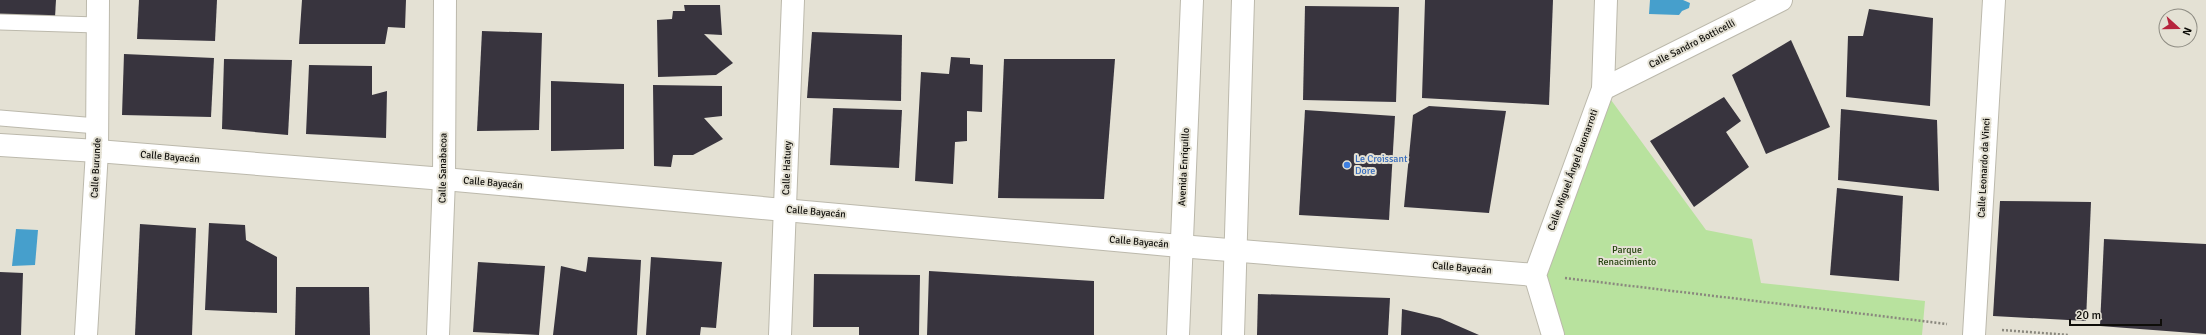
<svg xmlns="http://www.w3.org/2000/svg" width="2206" height="335" viewBox="0 0 2206 335" font-family="Signika,sans-serif">
<style>
.green{fill:#b8e29e}
.water{fill:#469fcc}
.building{fill:#38343e}
.lines{fill:none;stroke-linecap:round;stroke-linejoin:round}
.service-casing{stroke:#bcb9ac;stroke-width:17}
.pedestrian-casing{stroke:#bcb9ac;stroke-width:24}
.minor-casing{stroke:#bcb9ac;stroke-width:24}
.secondary-casing{stroke:#bcb9ac;stroke-width:24}
.path{stroke:#8a887e;stroke-width:2.5;stroke-dasharray:2 2;stroke-linecap:butt}
.service{stroke:#fff;stroke-width:15}
.pedestrian{stroke:#fff;stroke-width:22}
.minor{stroke:#fff;stroke-width:22}
.secondary{stroke:#fff;stroke-width:22}
.shop-dot{fill:#3f7fe0;stroke:#e4e1d4;stroke-width:1.5}
.labels{text-anchor:middle;dominant-baseline:central;stroke-width:4;stroke-linejoin:round;paint-order:stroke}
.street-label{font-size:10px;fill:#0e0d09;stroke:#e4e1d4}
.shop-label{font-size:10px;fill:#366cbe;stroke:#e4e1d4;text-anchor:start}
.park-label{font-size:10px;fill:#264210;stroke:#e4e1d4}
</style>
<rect width="100%" height="100%" fill="#e4e1d4"/>
<polygon class="green" points="1603,89 1706,230 1752,239 1761,283 1925,301 1922,335 1556,335 1535,275"/>
<g class="water">
<polygon points="1650,0 1683,0 1690,3 1689,8 1682,11 1679,15 1649,14"/>
<polygon points="16,229 38,230 35,265 12,266"/>
</g>
<g class="building">
<polygon points="0,0 56,0 55,17 0,15"/>
<polygon points="139,0 217,0 215,41 137,39"/>
<polygon points="302,0 406,0 405,28 388,27 385,44 299,44"/>
<polygon points="1425,0 1553,0 1549,105 1422,98"/>
<polygon points="684,5 720,5 722,35 704,34 733,63 716,75 658,77 657,20 672,19 673,11 685,11"/>
<polygon points="1305,6 1399,7 1396,102 1303,100"/>
<polygon points="1869,9 1933,18 1930,106 1846,97 1848,36 1863,36"/>
<polygon points="482,31 542,33 539,130 477,131"/>
<polygon points="812,32 902,35 901,101 807,98"/>
<polygon points="1791,40 1830,127 1766,154 1732,75"/>
<polygon points="124,54 214,58 211,117 122,115"/>
<polygon points="951,57 970,58 970,64 983,65 982,112 967,111 967,141 955,142 953,184 915,181 921,72 949,74"/>
<polygon points="224,59 292,60 288,135 222,129"/>
<polygon points="1004,59 1115,59 1104,199 998,198"/>
<polygon points="309,65 372,66 372,95 387,91 386,138 306,134"/>
<polygon points="551,81 624,84 624,149 551,151"/>
<polygon points="653,85 722,86 722,116 704,118 723,139 693,155 673,155 671,167 654,166"/>
<polygon points="1724,97 1741,121 1726,132 1749,167 1694,207 1650,141"/>
<polygon points="1429,106 1506,111 1489,213 1404,207 1413,115"/>
<polygon points="833,108 902,110 899,168 830,165"/>
<polygon points="1841,109 1937,120 1939,191 1838,180"/>
<polygon points="1305,110 1395,116 1389,220 1299,215"/>
<polygon points="1837,188 1903,196 1899,281 1830,275"/>
<polygon points="2000,201 2091,202 2086,321 1993,316"/>
<polygon points="209,223 245,225 246,240 277,257 277,313 205,310"/>
<polygon points="140,224 196,228 192,335 135,335"/>
<polygon points="2104,239 2206,244 2206,334 2100,326"/>
<polygon points="588,257 641,260 637,335 553,335 561,266 586,272"/>
<polygon points="651,257 722,262 716,328 701,327 700,335 646,335"/>
<polygon points="478,262 545,266 539,335 473,332"/>
<polygon points="929,271 1094,281 1094,335 927,335"/>
<polygon points="0,272 23,273 21,335 0,335"/>
<polygon points="814,274 920,275 919,335 859,335 859,327 813,327"/>
<polygon points="296,287 369,287 370,335 295,335"/>
<polygon points="1258,294 1390,298 1388,335 1257,335"/>
<polygon points="1402,309 1440,318 1479,335 1401,335"/>
</g>
<g class="lines">
<defs>
<g id="service">
<polyline points="0,22 97,25"/>
<polyline points="0,118 97,126"/>
</g>
<polyline id="pedestrian" points="0,145 97,151"/>
<g id="minor">
<polyline points="1603,89 1781,0"/>
<polyline points="97,151 444,179 1180,246 1535,275"/>
<polyline points="86,335 97,151 98,0"/>
<polyline points="438,335 444,179 445,0"/>
<polyline points="780,335 793,0"/>
<polyline points="1553,335 1535,275 1603,89 1606,0"/>
<polyline points="1974,335 1994,0"/>
</g>
<g id="secondary">
<polyline points="1178,335 1192,0"/>
<polyline points="1233,335 1243,0"/>
</g>
</defs>
<use href="#service" class="service-casing"/>
<use href="#pedestrian" class="pedestrian-casing"/>
<use href="#minor" class="minor-casing"/>
<use href="#secondary" class="secondary-casing"/>
<g class="path">
<polyline points="1565,278 1947,324"/>
<polyline points="2002,330 2069,335"/>
</g>
<use href="#service" class="service"/>
<use href="#pedestrian" class="pedestrian"/>
<use href="#minor" class="minor"/>
<use href="#secondary" class="secondary"/>
</g>
<circle class="shop-dot" cx="1347" cy="165" r="4"/>
<g class="labels">
<g class="street-label">
<text transform="translate(1692 44) rotate(-27)">Calle Sandro Botticelli</text>
<text transform="translate(170 157) rotate(5)">Calle Bayacán</text>
<text transform="translate(1184 167) rotate(-87)">Avenida Enriquillo</text>
<text transform="translate(96 168) rotate(-87)">Calle Burunde</text>
<text transform="translate(443 168) rotate(-89)">Calle Sanabacoa</text>
<text transform="translate(787 168) rotate(-88)">Calle Hatuey</text>
<text transform="translate(1984 168) rotate(-87)">Calle Leonardo da Vinci</text>
<text transform="translate(1573 170) rotate(-70)">Calle Miguel Ángel Buonarroti</text>
<text transform="translate(493 183) rotate(5)">Calle Bayacán</text>
<text transform="translate(816 212) rotate(5)">Calle Bayacán</text>
<text transform="translate(1139 242) rotate(5)">Calle Bayacán</text>
<text transform="translate(1462 268) rotate(5)">Calle Bayacán</text>
</g>
<g class="shop-label">
<text x="1355" y="159">Le Croissant<tspan x="1355" dy="12">Dore</tspan></text>
</g>
<g class="park-label">
<text x="1627" y="250">Parque<tspan x="1627" dy="12">Renacimiento</tspan></text>
</g>
</g>
<g transform="translate(2178 28) rotate(111)"><circle r="19" fill="#e4e1d4" stroke="#8e8c83"/>
<path d="M0-3L7 15L0 10L-7 15Z" fill="#b6233c"/>
<text y="-6" font-size="11" font-weight="bold" text-anchor="middle" fill="#0e0d09">N</text>
</g>
<path d="M2070 319v6h91v-6" fill="none" stroke="#0e0d09" stroke-width="2"/>
<text x="2076" y="319" font-size="12" fill="#0e0d09" stroke="#e4e1d4" stroke-width="3" paint-order="stroke">20 m</text>
</svg>
